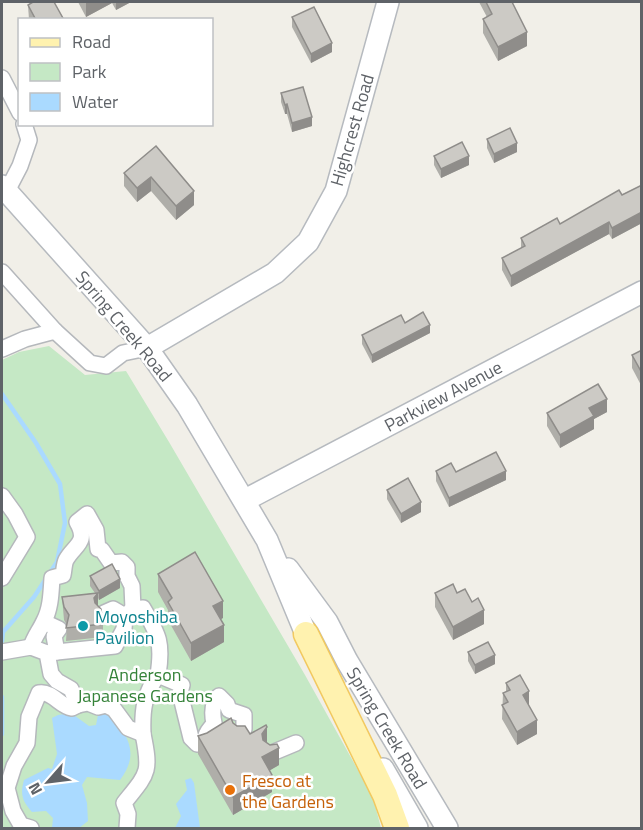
<svg xmlns="http://www.w3.org/2000/svg" width="643" height="830" viewBox="0 0 643 830" font-family="'Titillium Web',sans-serif">
<style>
.green{fill:#c5e8c5}
.water{fill:#aadaff}
.lines{fill:none;stroke-linecap:round;stroke-linejoin:round}
.stream{stroke:#aadaff;stroke-width:4.5}
.street-casing{stroke:#b5b8bc;stroke-width:18}
.secondary-casing{stroke:#b6babf;stroke-width:24}
.primary-casing{stroke:#f2c960;stroke-width:27}
.street{stroke:#fff;stroke-width:15}
.secondary{stroke:#fff;stroke-width:21}
.primary{stroke:#fff2af;stroke-width:24}
.wall{fill:#afaea9}
.shaded-wall{fill:#8f8d8a}
.building{fill:#cccac5;stroke:#8f8d8a;stroke-width:1.5}
.culture-dot{fill:#0f9aa8;stroke:#fff;stroke-width:2}
.food-dot{fill:#e8710a;stroke:#fff;stroke-width:2}
.labels{text-anchor:middle;dominant-baseline:central;stroke-width:5;stroke-linejoin:round;paint-order:stroke}
.street-label{font-size:18px;fill:#5f6368;stroke:#fff}
.culture-label{font-size:18px;fill:#0d838f;stroke:#fff;text-anchor:start}
.park-label{font-size:18px;fill:#348238;stroke:#fff}
.food-label{font-size:18px;fill:#c56008;stroke:#fff;text-anchor:start}
</style>
<rect width="100%" height="100%" fill="#f1efe8"/>
<polygon class="green" points="49,346 85,375 126,371 169,442 305,675 373,797 381,828 2,828 2,360 19,352"/>
<g class="water">
<path d="M 71,713 L 89,726 L 96,725 L 98,715 L 106,714 C 129,733 140,754 120,780 L 87,777 L 82,785 L 87,803 L 88,821 L 79,828 L 52,828 L 53,818 L 46,811 L 32,812 C 22,801 20,794 24,780 L 48,768 L 52,769 L 57,754 L 52,718 L 58,715 Z"/>
<polygon points="191,778 194,783 200,828 175,828 181,816 176,804 187,790 185,780"/>
</g>
<g class="lines">
<g class="stream">
<polyline points="2,394 36,443 60,484 65,523 57,562 34,597 3,632 2,641"/>
<polyline points="2,697 2,734"/>
</g>
<defs>
<g id="street">
<polyline points="2,78 20,113"/>
<polyline points="7,191 20,166 29,140 24,124"/>
<polyline points="2,272 55,331"/>
<polyline points="2,349 25,339 55,331 90,363 106,366 123,353 147,348"/>
<polyline points="2,496 15,514 27,537 2,578"/>
<polyline points="104,613 113,609 125,616"/>
<polyline points="44,622 59,629 54,636 57,652"/>
<path d="M 31,647 C 34,637 40,630 44,621 C 51,608 51,592 52,578 L 63,575 C 64,571 64,564 66,560 C 74,545 89,543 77,522 L 87,514 L 96,530 L 98,549 L 102,550 L 111,563 L 122,562 L 127,567 L 127,576 L 132,586 L 133,609 L 143,608 C 159,635 163,643 158,675 L 182,685 L 180,693 L 191,738 L 197,744 C 205,742 204,740 207,733 C 208,730 212,727 214,723 C 212,714 212,703 219,696 L 227,704 L 229,710 L 244,715 L 244,729 L 241,735"/>
<path d="M 2,652 L 31,647 L 47,653 L 51,674 L 57,681 L 71,689 L 78,705 L 88,703 L 98,707 L 106,705 L 114,709 L 128,728 L 143,734 C 142,710 144,694 158,675"/>
<polyline points="47,653 115,646 124,629 125,616 133,609"/>
<polyline points="272,753 296,743"/>
<path d="M 31,828 L 21,825 L 13,811 L 7,788 L 14,766 L 27,743 L 29,717 L 39,693 C 53,691 59,706 72,708 L 78,705"/>
<path d="M 127,828 L 128,814 L 124,803 C 148,773 151,773 143,734"/>
</g>
<g id="secondary">
<polyline points="2,186 147,348 187,405 267,540 306,634 314,648"/>
<polyline points="147,348 275,273 308,242 336,191 388,2"/>
<polyline points="245,500 642,292"/>
<polyline points="288,569 327,622 347,661 447,828"/>
<polyline points="383,769 417,828"/>
</g>
<polyline id="primary" points="306,634 385,795 397,828"/>
</defs>
<use href="#street" class="street-casing"/>
<use href="#secondary" class="secondary-casing"/>
<use href="#primary" class="primary-casing"/>
<use href="#street" class="street"/>
<use href="#secondary" class="secondary"/>
<use href="#primary" class="primary"/>
</g>
<g class="wall">
<polygon points="78,2 131,2 116,10 112,3 86,17"/>
<polygon points="479,2 512,2 527,46 498,61 483,33 483,19 487,17"/>
<polygon points="28,5 64,20 29,20"/>
<polygon points="292,17 332,52 311,63 292,27"/>
<polygon points="281,93 312,126 292,132 287,114 285,114 281,102"/>
<polygon points="487,139 517,152 494,163 487,148"/>
<polygon points="156,146 194,205 176,220 151,191 137,202 124,186 124,173"/>
<polygon points="434,156 469,165 441,178 434,165"/>
<polygon points="642,185 642,223 612,239 609,234 511,287 502,270 502,258 521,248 521,238 560,224"/>
<polygon points="405,323 430,333 372,363 362,344 362,335"/>
<polygon points="642,350 642,387 632,368 632,355"/>
<polygon points="607,412 594,419 594,429 560,448 547,426 547,413"/>
<polygon points="436,471 506,480 449,507 436,481"/>
<polygon points="387,490 421,512 401,523 387,499"/>
<polygon points="158,574 223,618 221,619 224,642 191,661 168,620 168,610 158,592"/>
<polygon points="90,576 120,588 99,600 98,598 98,605 103,624 103,637 66,641 67,625 64,620 62,597 95,593 90,586"/>
<polygon points="435,593 457,593 472,602 484,624 453,640 435,607"/>
<polygon points="468,652 495,664 475,674 468,661"/>
<polygon points="506,683 529,705 528,705 537,734 517,745 502,719 503,693 506,692"/>
<polygon points="233,723 250,734 267,743 279,765 270,770 272,792 233,815 198,754 198,736"/>
</g>
<g class="shaded-wall">
<polygon points="90,2 112,2 112,3 86,17 86,3"/>
<polygon points="116,2 131,2 116,10"/>
<polygon points="527,32 527,46 498,61 498,47"/>
<polygon points="332,43 332,52 311,63 311,54"/>
<polygon points="287,104 287,114 285,114 285,105"/>
<polygon points="312,117 312,126 292,132 292,123"/>
<polygon points="517,143 517,152 494,163 494,154"/>
<polygon points="469,156 469,165 441,178 441,169"/>
<polygon points="151,177 151,191 137,202 137,188"/>
<polygon points="194,191 194,205 176,220 176,206"/>
<polygon points="642,212 642,223 612,239 612,228"/>
<polygon points="609,222 609,234 511,287 511,276"/>
<polygon points="430,325 430,333 372,363 372,355"/>
<polygon points="607,399 607,412 594,419 594,429 560,448 560,435 589,408"/>
<polygon points="506,471 506,480 449,507 449,498"/>
<polygon points="421,502 421,512 401,523 401,514"/>
<polygon points="120,579 120,588 99,600 99,591"/>
<polygon points="98,593 98,606 94,611 94,598"/>
<polygon points="223,601 223,618 213,623 213,606"/>
<polygon points="484,610 484,624 453,640 453,627"/>
<polygon points="224,625 224,642 191,661 191,643"/>
<polygon points="495,655 495,664 475,674 475,665"/>
<polygon points="529,691 529,705 523,708 523,695"/>
<polygon points="537,720 537,734 517,745 517,732"/>
<polygon points="267,727 267,745 262,751 262,734"/>
<polygon points="279,748 279,765 262,775 262,757"/>
<polygon points="272,775 272,792 233,815 233,797"/>
</g>
<g class="building">
<polygon points="33,2 54,2 64,20 36,20 28,5"/>
<polygon points="486,2 512,2 527,32 498,47 483,19 492,14"/>
<polygon points="314,7 332,43 311,54 292,17"/>
<polygon points="303,87 312,117 292,123 287,104 285,105 281,93"/>
<polygon points="510,128 517,143 494,154 487,139"/>
<polygon points="462,142 469,156 441,169 434,156"/>
<polygon points="156,146 194,191 176,206 151,177 137,188 124,173"/>
<polygon points="642,185 642,212 612,228 609,222 511,276 502,258 525,246 521,238 557,218 560,224 619,190 622,195"/>
<polygon points="423,312 430,325 372,355 362,335 401,315 405,323"/>
<polygon points="642,350 642,373 632,355"/>
<polygon points="598,384 607,399 589,408 594,416 560,435 547,413"/>
<polygon points="496,452 506,471 449,498 436,471 451,463 456,472"/>
<polygon points="408,478 421,502 401,514 387,490"/>
<polygon points="195,552 223,601 213,606 224,625 191,643 168,602 172,598 158,574"/>
<polygon points="112,564 120,579 99,591 90,576"/>
<polygon points="453,584 457,593 465,589 472,602 478,598 484,610 453,627 435,593"/>
<polygon points="98,593 94,598 95,603 101,609 103,624 66,628 69,615 64,607 62,597"/>
<polygon points="488,642 495,655 475,665 468,652"/>
<polygon points="520,675 529,691 523,695 537,720 517,732 502,705 508,702 503,693 510,690 506,683"/>
<polygon points="231,718 233,723 237,726 245,726 250,734 266,725 267,727 262,734 263,740 270,745 277,744 279,748 262,757 272,775 233,797 198,736 207,733"/>
</g>
<circle class="culture-dot" cx="83" cy="626" r="6"/>
<circle class="food-dot" cx="230" cy="790" r="6"/>
<g class="labels">
<g class="street-label">
<text transform="translate(352 130) rotate(-74)">Highcrest Road</text>
<text transform="translate(124 326) rotate(50)">Spring Creek Road</text>
<text transform="translate(443 396) rotate(-28)">Parkview Avenue</text>
<text transform="translate(387 728) rotate(59)">Spring Creek Road</text>
</g>
<g class="culture-label">
<text x="95" y="616">Moyoshiba<tspan x="95" dy="21">Pavilion</tspan></text>
</g>
<g class="park-label">
<text x="145" y="674">Anderson<tspan x="145" dy="21">Japanese Gardens</tspan></text>
</g>
<g class="food-label">
<text x="242" y="780">Fresco at<tspan x="242" dy="21">the Gardens</tspan></text>
</g>
</g>
<rect width="643" height="830" fill="none" stroke="#5f6368" stroke-width="6"/>
<rect x="18" y="18" width="195" height="108" fill="#ffffff" stroke="#bfc1c3" stroke-width="1.5"/>
<rect x="30" y="38" width="30" height="9" fill="#fff2af" stroke="#bfc1c3" stroke-width="1.5"/>
<text x="72" y="48" font-size="18" fill="#5f6368">Road</text>
<rect x="30" y="63" width="30" height="18" fill="#c5e8c5" stroke="#bfc1c3" stroke-width="1.5"/>
<text x="72" y="78" font-size="18" fill="#5f6368">Park</text>
<rect x="30" y="93" width="30" height="18" fill="#aadaff" stroke="#bfc1c3" stroke-width="1.5"/>
<text x="72" y="108" font-size="18" fill="#5f6368">Water</text>
<g transform="translate(48 782) rotate(242)" stroke="#ffffff" stroke-width="4.5" paint-order="stroke">
<path d="M0-4.5L10 22L0 15L-10 22Z" fill="#5f6368"/>
<text y="-9" font-size="16" font-weight="bold" text-anchor="middle" fill="#5f6368">N</text>
</g>
</svg>
